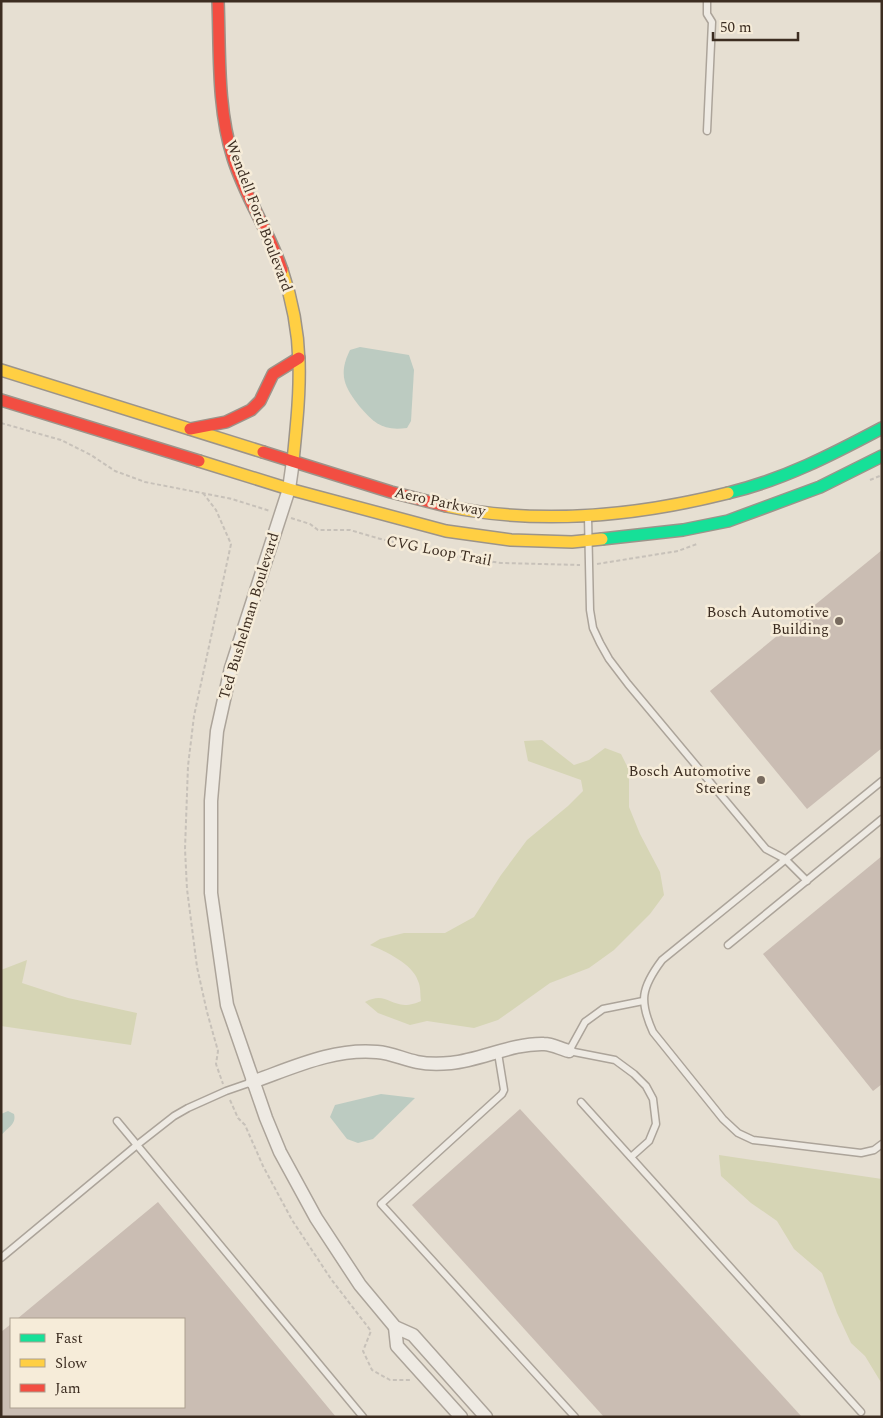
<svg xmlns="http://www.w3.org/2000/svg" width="883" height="1418" viewBox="0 0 883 1418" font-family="Spectral,serif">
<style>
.green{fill:#d6d5b5}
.water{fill:#bccbc1}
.building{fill:#cabdb3}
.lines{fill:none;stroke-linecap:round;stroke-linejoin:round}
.lane-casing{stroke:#aca49a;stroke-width:9}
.street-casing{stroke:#aca49a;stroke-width:15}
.fast-casing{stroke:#9c948a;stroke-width:14}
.slow-casing{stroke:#9c948a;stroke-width:14}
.jam-casing{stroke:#9c948a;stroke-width:14}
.path{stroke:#c7c1b9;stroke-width:2;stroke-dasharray:4 2.5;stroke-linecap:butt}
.lane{stroke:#eeeae3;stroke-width:6}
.street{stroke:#eeeae3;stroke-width:12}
.fast{stroke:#16e098;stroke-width:11}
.slow{stroke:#ffcf43;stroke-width:11}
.jam{stroke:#f24e42;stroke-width:11}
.poi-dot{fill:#786b5f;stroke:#f6ecd9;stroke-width:2}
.labels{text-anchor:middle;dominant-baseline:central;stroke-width:5;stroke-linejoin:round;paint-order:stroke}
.street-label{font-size:15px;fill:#3c2d21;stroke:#f6ecd9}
.poi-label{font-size:15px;fill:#3c2d21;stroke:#f6ecd9;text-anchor:end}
</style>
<rect width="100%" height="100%" fill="#e6dfd2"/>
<g class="green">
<path d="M 542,740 L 574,765 L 589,760 L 605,748 L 621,754 L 629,770 L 629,807 L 640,834 L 660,872 L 664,895 L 650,914 L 614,950 L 589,968 L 550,983 L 498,1020 L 474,1028 L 427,1021 L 410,1025 L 378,1013 L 365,1002 C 384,992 388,1004 405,1005 C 410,1005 417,1003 421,1001 C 420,995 421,987 418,981 C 413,964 385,951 370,945 L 380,939 L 404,933 L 445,933 L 474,917 L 501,875 L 527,840 L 568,806 L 583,791 L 581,780 L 528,761 L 524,741 Z"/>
<polygon points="27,960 22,983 68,998 137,1013 131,1045 1,1026 1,970"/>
<polygon points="719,1155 882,1179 882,1384 865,1356 851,1343 837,1313 822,1273 794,1249 777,1221 751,1203 721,1176"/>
</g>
<g class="water">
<path d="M 360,347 L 409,355 L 414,370 L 411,421 L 407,428 C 383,431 375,424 360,407 C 344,387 338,374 350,350 Z"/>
<polygon points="381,1094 415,1098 373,1139 358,1143 347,1139 330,1117 335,1105"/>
<path d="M 8,1111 L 14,1114 C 17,1125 6,1128 1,1136 L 1,1114 Z"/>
</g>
<g class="building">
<polygon points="882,550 882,748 807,809 710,691"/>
<polygon points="882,856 882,1084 873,1091 763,954"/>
<polygon points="520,1109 802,1417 604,1417 412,1205"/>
<polygon points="158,1202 336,1417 1,1417 1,1332 11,1324 11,1407 184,1407 184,1319 17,1319"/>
</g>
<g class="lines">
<defs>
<g id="lane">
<polyline points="707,131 712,22 707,14 707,1"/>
<polyline points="588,517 590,610 593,628 600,643 609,659 628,684 766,849 785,859 807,881"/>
<path d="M 882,781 L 662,960 C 641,988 639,1001 653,1032 L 723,1119 L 738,1133 L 753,1140 L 861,1153 L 874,1150 L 882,1144"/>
<polyline points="728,945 882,819"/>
<polyline points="498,1053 504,1090 502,1094 381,1204 575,1417"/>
<polyline points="581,1102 861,1412"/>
<polyline points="117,1121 363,1417"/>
<polyline points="631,1157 649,1141 656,1124 653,1099 646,1086 634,1074 615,1060 569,1051 585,1022 603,1009 643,1001"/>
<polyline points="1,1258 137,1145 174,1116 188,1108 226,1091 252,1082"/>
</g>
<g id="street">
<polyline points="293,461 289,489 231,668 217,731 211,801 211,893 227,1005 266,1118 280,1152 316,1218 360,1285 395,1327 413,1335 486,1417"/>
<path d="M 252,1082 C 292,1068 333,1048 377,1052 C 391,1053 403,1059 417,1062 C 427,1064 440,1064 451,1063 C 482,1060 512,1043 544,1044 C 552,1044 561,1049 569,1051"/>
<polyline points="395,1327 397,1346 461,1417"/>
</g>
<g id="fast">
<path d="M 728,493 C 783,480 833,454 882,428"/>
<polyline points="602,539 683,530 728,521 820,487 882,456"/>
</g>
<g id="slow">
<path d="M 282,270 C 306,340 300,390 293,461"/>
<polyline points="1,370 263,452"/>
<polyline points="199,461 289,489 446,531 511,540 572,542 602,539"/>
<path d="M 446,506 C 540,526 636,516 728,493"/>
</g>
<g id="jam">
<path d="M 218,1 C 220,52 217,108 233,158 C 245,197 269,231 282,270"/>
<polyline points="1,400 199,461"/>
<polyline points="190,429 226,422 251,410 260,401 273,374 299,358"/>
<polyline points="263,452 391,492 446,506"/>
</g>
</defs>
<use href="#lane" class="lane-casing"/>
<use href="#street" class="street-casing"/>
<use href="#fast" class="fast-casing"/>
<use href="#slow" class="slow-casing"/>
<use href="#jam" class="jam-casing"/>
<g class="path">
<polyline points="1,423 61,440 91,455 115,471 145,482 232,499 270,511"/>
<polyline points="870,480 882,475"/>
<polyline points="203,493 216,510 231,544 194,716 188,766 185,849 187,889 197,967 207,1012 218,1051 216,1064 223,1084"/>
<polyline points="291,518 310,524 318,530 350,530 377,538 447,555 501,563 580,565"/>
<polyline points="597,564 678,551 697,544"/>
<polyline points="230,1100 238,1118 245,1125 263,1166 292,1220 331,1279 371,1331 363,1351 372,1370 390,1380 410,1380"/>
</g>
<use href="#lane" class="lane"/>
<use href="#street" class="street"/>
<use href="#fast" class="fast"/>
<use href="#slow" class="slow"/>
<use href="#jam" class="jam"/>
</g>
<g class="poi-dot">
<circle cx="839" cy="621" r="5"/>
<circle cx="761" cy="780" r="5"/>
</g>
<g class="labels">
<g class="street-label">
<text transform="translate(259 216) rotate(69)">Wendell Ford Boulevard</text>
<text transform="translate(440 502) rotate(12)">Aero Parkway</text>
<text transform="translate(439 551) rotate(11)">CVG Loop Trail</text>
<text transform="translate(249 616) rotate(-73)">Ted Bushelman Boulevard</text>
</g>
<g class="poi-label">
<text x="829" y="612">Bosch Automotive<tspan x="829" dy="17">Building</tspan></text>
<text x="751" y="771">Bosch Automotive<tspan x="751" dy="17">Steering</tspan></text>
</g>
</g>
<rect width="883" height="1418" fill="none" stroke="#3c2d21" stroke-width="5"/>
<rect x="10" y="1318" width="175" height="90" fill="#f6ecd9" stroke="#aca08f"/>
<rect x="20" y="1334" width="25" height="8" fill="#16e098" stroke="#aca08f"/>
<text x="55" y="1343" font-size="15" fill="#3c2d21">Fast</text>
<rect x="20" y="1359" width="25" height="8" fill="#ffcf43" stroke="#aca08f"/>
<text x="55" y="1368" font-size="15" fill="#3c2d21">Slow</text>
<rect x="20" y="1384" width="25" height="8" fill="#f24e42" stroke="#aca08f"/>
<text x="55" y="1393" font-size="15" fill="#3c2d21">Jam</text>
<path d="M713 32v8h85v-8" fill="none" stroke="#3c2d21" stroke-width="2.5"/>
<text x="720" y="32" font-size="15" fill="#3c2d21" stroke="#f6ecd9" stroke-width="4" paint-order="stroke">50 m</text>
</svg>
